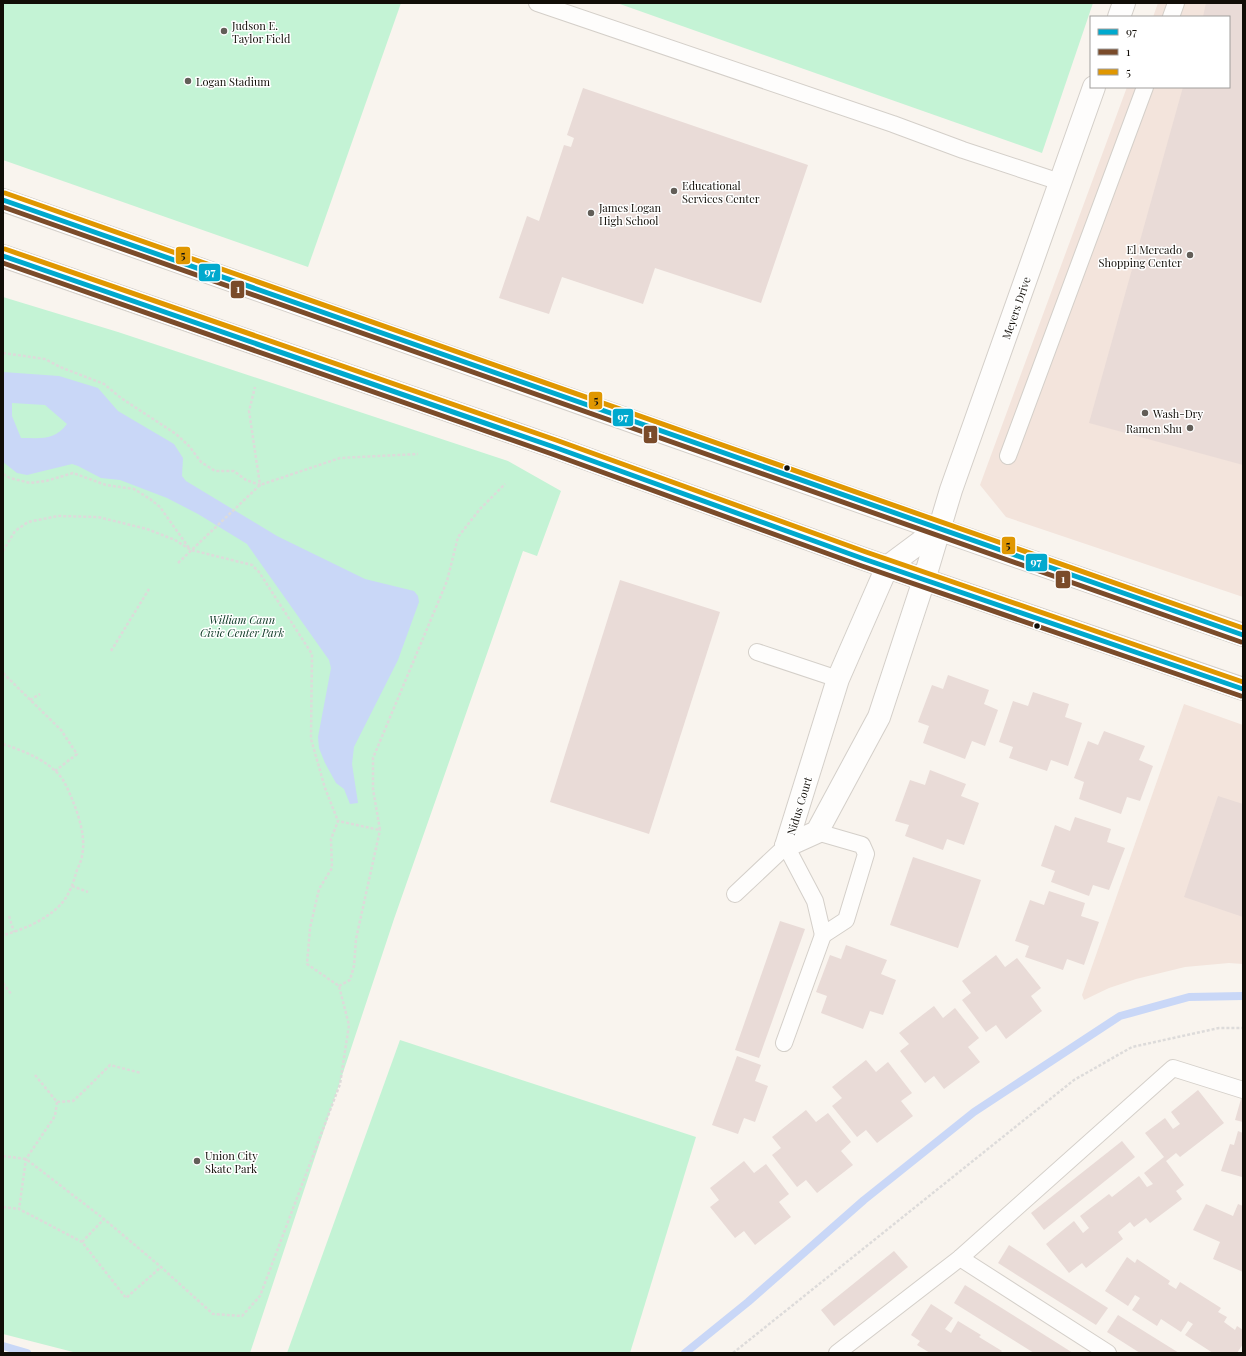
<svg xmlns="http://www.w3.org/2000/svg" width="1246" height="1356" viewBox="0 0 1246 1356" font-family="'Playfair Display',serif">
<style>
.commercial{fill:#f3e4dc}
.green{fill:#c4f3d5}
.water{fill:#c9d7f7;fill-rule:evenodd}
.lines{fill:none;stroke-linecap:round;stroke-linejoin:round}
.stream{stroke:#c9d7f7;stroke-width:8}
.building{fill:#e9dbd7}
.service-casing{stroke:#d4cfc9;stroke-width:18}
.minor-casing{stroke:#d4cfc9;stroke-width:24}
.tertiary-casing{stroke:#d4cfc9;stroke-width:24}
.secondary-casing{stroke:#d4cfc9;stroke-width:24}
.path{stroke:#dddbda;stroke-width:2.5;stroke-dasharray:3 2;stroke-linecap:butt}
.service{stroke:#fefdfc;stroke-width:16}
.minor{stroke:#fefdfc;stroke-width:22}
.tertiary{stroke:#fefdfc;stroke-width:22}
.secondary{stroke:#fefdfc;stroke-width:22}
.bus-1-casing{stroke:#fff;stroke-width:8}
.bus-2-casing{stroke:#fff;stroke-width:8}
.bus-3-casing{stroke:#fff;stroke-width:8}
.bus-1{stroke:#00a9ce;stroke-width:5}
.bus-2{stroke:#7a4b2a;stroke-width:5}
.bus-3{stroke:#e09701;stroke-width:5}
.poi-dot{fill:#625e58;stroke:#fff;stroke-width:1.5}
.bus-dot{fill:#110d07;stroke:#fff;stroke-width:1.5}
.labels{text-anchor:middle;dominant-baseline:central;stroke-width:3;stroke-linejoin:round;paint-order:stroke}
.poi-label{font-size:11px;fill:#110d07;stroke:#fff;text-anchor:start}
.street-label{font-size:11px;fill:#110d07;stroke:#fff}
.park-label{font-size:11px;font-style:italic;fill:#0a3622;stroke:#fff}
.line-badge{stroke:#fff;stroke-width:1.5}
.badge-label{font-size:11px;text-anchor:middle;font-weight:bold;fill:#fff}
.pale-badge-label{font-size:11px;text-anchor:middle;font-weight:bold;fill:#111}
</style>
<rect width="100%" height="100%" fill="#f9f4ee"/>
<g class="commercial">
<polygon points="1158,3 1243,3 1243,597 1006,517 980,485 1127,87 1229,87 1229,17 1153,17"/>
<polygon points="1184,704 1243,725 1243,964 1229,963 1185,967 1136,979 1109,988 1084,1000 1082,995"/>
</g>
<g class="green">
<polygon points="3,3 401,3 308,267 3,160"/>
<polygon points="617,3 1093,3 1042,153"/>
<polygon points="3,297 118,332 508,461 561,491 537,556 523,551 394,919 250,1353 77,1353 3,1334"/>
<polygon points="400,1040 696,1137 630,1353 287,1353"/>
</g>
<path class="water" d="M 3,372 L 59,376 L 98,388 L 118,411 L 174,444 L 183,458 L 182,476 L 186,481 L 277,536 L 365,579 L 414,591 L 418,596 L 419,602 L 398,660 L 354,747 L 352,764 L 358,803 L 350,804 L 344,789 L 336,783 L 325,763 L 319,748 L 318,737 L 331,668 L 329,660 L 247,544 L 198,514 L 167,498 L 120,480 L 101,478 L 78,466 L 72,464 L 27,475 L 17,473 L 3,462 ZM 12,403 L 45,405 L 67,424 C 54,441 41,438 21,438 L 12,416 Z"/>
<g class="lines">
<g class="stream">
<polyline points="3,1346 27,1353"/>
<polyline points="685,1353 748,1302 864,1200 974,1112 1120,1016 1189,997 1243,996"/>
</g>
</g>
<g class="building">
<polygon points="1206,3 1243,3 1243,465 1089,423 1183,87 1229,87 1229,17 1203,17"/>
<polygon points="583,88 808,165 761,303 655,268 643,304 562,277 549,314 499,298 527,216 539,221 564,145 571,147 574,138 567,135"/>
<polygon points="620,580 720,612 649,834 550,802"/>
<polygon points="948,675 989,690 984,704 998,710 985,746 972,741 965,759 923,743 929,726 918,722 932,685 943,689"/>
<polygon points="1033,692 1069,704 1065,717 1082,723 1068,766 1051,760 1047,771 1009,758 1013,747 999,742 1013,701 1028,706"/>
<polygon points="1104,731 1145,746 1139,760 1153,766 1140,801 1127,797 1121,814 1079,799 1084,782 1074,778 1088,741 1098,745"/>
<polygon points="930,770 966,784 961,796 979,803 964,845 947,839 943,850 905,836 909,825 895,821 910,780 925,785"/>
<polygon points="1218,796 1243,804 1243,917 1184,897"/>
<polygon points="1075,817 1111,829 1107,842 1125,848 1109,890 1093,885 1089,896 1051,882 1055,871 1041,866 1055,825 1070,831"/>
<polygon points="913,857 981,880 958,948 890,925"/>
<polygon points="1049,891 1085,903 1081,916 1099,922 1084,965 1067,959 1063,970 1025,957 1029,946 1015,941 1030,900 1044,905"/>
<polygon points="780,921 805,929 759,1058 735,1050"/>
<polygon points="846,945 887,960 881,974 896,980 883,1015 870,1011 863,1029 821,1013 827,996 816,992 830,955 841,959"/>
<polygon points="996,955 1005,967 1017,958 1041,988 1031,996 1042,1011 1006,1039 996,1025 986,1032 962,1000 971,993 962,981"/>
<polygon points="934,1006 943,1018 955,1008 979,1038 968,1047 980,1062 944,1089 934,1076 925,1083 900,1051 909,1044 899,1033"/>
<polygon points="737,1056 761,1065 755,1081 768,1086 755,1122 744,1118 738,1134 712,1125"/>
<polygon points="866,1060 876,1072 888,1062 912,1093 901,1101 913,1116 877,1143 866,1130 857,1137 832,1106 842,1098 832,1087"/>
<polygon points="1198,1090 1224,1123 1180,1157 1176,1153 1166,1161 1184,1185 1176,1191 1182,1199 1150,1223 1146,1218 1134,1227 1130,1222 1118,1232 1123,1239 1086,1268 1082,1263 1069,1273 1046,1244 1074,1221 1083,1233 1089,1228 1080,1216 1109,1194 1112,1197 1139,1176 1147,1187 1153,1184 1144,1173 1164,1157 1145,1133 1165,1118 1173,1129 1180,1124 1171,1112"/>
<polygon points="1241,1099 1243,1100 1243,1122 1235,1120"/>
<polygon points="806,1110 816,1122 828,1113 851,1142 841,1151 853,1165 817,1193 806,1180 797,1187 772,1155 781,1148 772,1137"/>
<polygon points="1238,1131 1243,1133 1243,1173 1242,1177 1221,1171 1230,1144 1234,1145"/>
<polygon points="1122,1141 1135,1157 1044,1230 1031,1213"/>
<polygon points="744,1161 754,1173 766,1164 789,1194 779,1202 791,1217 755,1245 744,1231 735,1238 710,1207 719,1200 710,1188"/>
<polygon points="1206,1204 1233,1216 1238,1204 1243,1206 1243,1272 1213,1259 1220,1242 1193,1230"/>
<polygon points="1009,1245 1108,1308 1096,1325 998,1263"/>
<polygon points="894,1251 908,1267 834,1326 821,1310"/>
<polygon points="1127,1257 1135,1263 1137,1259 1170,1281 1168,1284 1176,1289 1180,1282 1221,1308 1218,1312 1227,1317 1224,1322 1235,1330 1237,1326 1243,1330 1243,1344 1237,1353 1213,1353 1185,1335 1193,1324 1188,1321 1181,1332 1161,1319 1157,1326 1132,1310 1140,1298 1135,1295 1128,1306 1105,1291"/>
<polygon points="965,1285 1073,1353 1034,1353 954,1303"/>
<polygon points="931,1304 953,1318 945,1329 951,1333 958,1321 981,1335 979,1337 1002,1351 1000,1353 930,1353 917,1345 920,1341 911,1335"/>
<polygon points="1118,1315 1179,1353 1140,1353 1107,1332"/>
</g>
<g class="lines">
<defs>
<g id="service">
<polyline points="537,3 893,124 963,150 1060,182"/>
<polyline points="1171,17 1176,3"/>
<polyline points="1008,456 1145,87"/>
<polyline points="757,652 838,679"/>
<polyline points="735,894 786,846 815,901 823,935 846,920 866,854 862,845 817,832"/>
<polyline points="784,1043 823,935"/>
<polyline points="960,1258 1108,1353"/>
<polyline points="837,1353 960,1258 1173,1068 1243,1090"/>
</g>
<g id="minor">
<polyline points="786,846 817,832 879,717 924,580"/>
<polyline points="786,846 838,679 887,567"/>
</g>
<g id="tertiary">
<polyline points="1119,17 1124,3"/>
<polyline points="887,567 938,529"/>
<polyline points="924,580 951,490 1094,87"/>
</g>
<g id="secondary">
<polyline points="3,200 938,529 1243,635"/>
<polyline points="3,256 554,447 864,559 1243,689"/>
</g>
</defs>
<use href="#service" class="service-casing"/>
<use href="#minor" class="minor-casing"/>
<use href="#tertiary" class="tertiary-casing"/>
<use href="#secondary" class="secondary-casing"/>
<g class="path">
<polyline points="3,353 45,359 60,367 104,384 121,398 176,434 189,446 201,462 215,471 234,471 246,480 260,485 249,411 255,387"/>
<polyline points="3,474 10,478 30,483 46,481 73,473 106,485 134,489 150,499 160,507 189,548"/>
<polyline points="3,551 15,531 28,522 58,516 98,517 147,529 175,540 191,550 252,565 259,572 312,654 311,739 325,788 338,821"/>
<polyline points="178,563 260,485 340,458 418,454"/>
<polyline points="111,651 149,589"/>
<polyline points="3,673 61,730 77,754 55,771"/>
<polyline points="30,700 40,694"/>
<path d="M 3,744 C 24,751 47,760 61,777 C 66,784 69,792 72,799 C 79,816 86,837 82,856 C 81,862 78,867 76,873 C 73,884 69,895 62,903 C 48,919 23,930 3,935"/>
<polyline points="72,886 88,892"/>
<polyline points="9,916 14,932"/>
<polyline points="3,983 11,994"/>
<polyline points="339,986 350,980 354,966 356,939 380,830"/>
<polyline points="35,1075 57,1102 73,1101 86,1089 110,1065 141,1073"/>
<polyline points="57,1102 55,1116 26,1159 19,1209 82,1242 126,1298 161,1267"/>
<polyline points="3,1156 26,1159 104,1219 161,1267 213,1314 242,1316 260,1296 340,1084 349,1025 339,986 307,964 310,928 319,889 332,868 331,839 338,821 380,830 373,789 373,758 447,581 458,537 480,509 505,484"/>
<polyline points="3,1207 19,1209"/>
<polyline points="82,1242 104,1219"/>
<polyline points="733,1353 1074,1080 1132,1047 1219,1028 1243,1028"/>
</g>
<use href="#service" class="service"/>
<use href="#minor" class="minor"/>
<use href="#tertiary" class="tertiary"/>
<use href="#secondary" class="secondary"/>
<defs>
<g id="bus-1">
<polyline points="3,200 1243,635"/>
<polyline points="3,256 554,447 864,559 1243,689"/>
</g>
<g id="bus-2">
<polyline points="3,207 1241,642"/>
<polyline points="3,263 552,454 862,566 1241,696"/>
</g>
<g id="bus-3">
<polyline points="5,193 1243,628"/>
<polyline points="5,249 556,440 866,552 1243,682"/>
</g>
</defs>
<use href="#bus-1" class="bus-1-casing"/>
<use href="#bus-2" class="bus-2-casing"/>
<use href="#bus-3" class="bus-3-casing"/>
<use href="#bus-1" class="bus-1"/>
<use href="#bus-2" class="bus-2"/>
<use href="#bus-3" class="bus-3"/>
</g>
<g class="poi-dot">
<circle cx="224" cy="31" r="4"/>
<circle cx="188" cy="81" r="4"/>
<circle cx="674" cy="191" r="4"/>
<circle cx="591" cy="213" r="4"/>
<circle cx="1190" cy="255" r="4"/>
<circle cx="1145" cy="413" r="4"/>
<circle cx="1190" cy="428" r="4"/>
<circle cx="197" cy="1161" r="4"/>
</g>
<g class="bus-dot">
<circle cx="787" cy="468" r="3.5"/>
<circle cx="1037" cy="626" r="3.5"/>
</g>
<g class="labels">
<g class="poi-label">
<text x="232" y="25">Judson E.<tspan x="232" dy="13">Taylor Field</tspan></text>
<text x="196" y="81">Logan Stadium</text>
<text x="682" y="185">Educational<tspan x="682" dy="13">Services Center</tspan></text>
<text x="599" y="207">James Logan<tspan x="599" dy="13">High School</tspan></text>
<text x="1182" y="249" text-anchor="end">El Mercado<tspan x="1182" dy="13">Shopping Center</tspan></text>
<text x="1153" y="413">Wash-Dry</text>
<text x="1182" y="428" text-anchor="end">Ramen Shu</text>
<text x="205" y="1155">Union City<tspan x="205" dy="13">Skate Park</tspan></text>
</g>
<g class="street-label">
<text transform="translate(1016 308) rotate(-71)">Meyers Drive</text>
<text transform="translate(799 806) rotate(-73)">Nidus Court</text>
</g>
<g class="park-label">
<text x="242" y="619">William Cann<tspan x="242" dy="13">Civic Center Park</tspan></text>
</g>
</g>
<g class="line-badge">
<rect x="175" y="246" width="16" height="19" rx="4" fill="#e09701"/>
<rect x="198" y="263" width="23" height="19" rx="4" fill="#00a9ce"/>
<rect x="230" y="280" width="15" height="19" rx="4" fill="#7a4b2a"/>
<rect x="588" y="391" width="15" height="19" rx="4" fill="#e09701"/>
<rect x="612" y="408" width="22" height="19" rx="4" fill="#00a9ce"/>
<rect x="643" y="425" width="15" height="19" rx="4" fill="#7a4b2a"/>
<rect x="1001" y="536" width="15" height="19" rx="4" fill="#e09701"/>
<rect x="1025" y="553" width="23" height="19" rx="4" fill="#00a9ce"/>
<rect x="1055" y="570" width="16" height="19" rx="4" fill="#7a4b2a"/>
</g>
<g class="badge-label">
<text x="210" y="276">97</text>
<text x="238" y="293">1</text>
<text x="623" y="421">97</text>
<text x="650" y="438">1</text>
<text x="1036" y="566">97</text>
<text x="1063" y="583">1</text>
</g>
<g class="pale-badge-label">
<text x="183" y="259">5</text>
<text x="596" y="404">5</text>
<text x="1008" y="549">5</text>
</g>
<rect width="1246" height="1356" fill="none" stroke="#110d07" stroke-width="8"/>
<rect x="1090" y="16" width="140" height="72" fill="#ffffff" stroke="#a09e9c"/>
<rect x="1098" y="29" width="20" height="6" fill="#00a9ce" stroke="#a09e9c"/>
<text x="1126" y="36" font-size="12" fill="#110d07">97</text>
<rect x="1098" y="49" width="20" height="6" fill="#7a4b2a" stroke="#a09e9c"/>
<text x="1126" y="56" font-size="12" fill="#110d07">1</text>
<rect x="1098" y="69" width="20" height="6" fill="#e09701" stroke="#a09e9c"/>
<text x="1126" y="76" font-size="12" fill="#110d07">5</text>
</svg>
